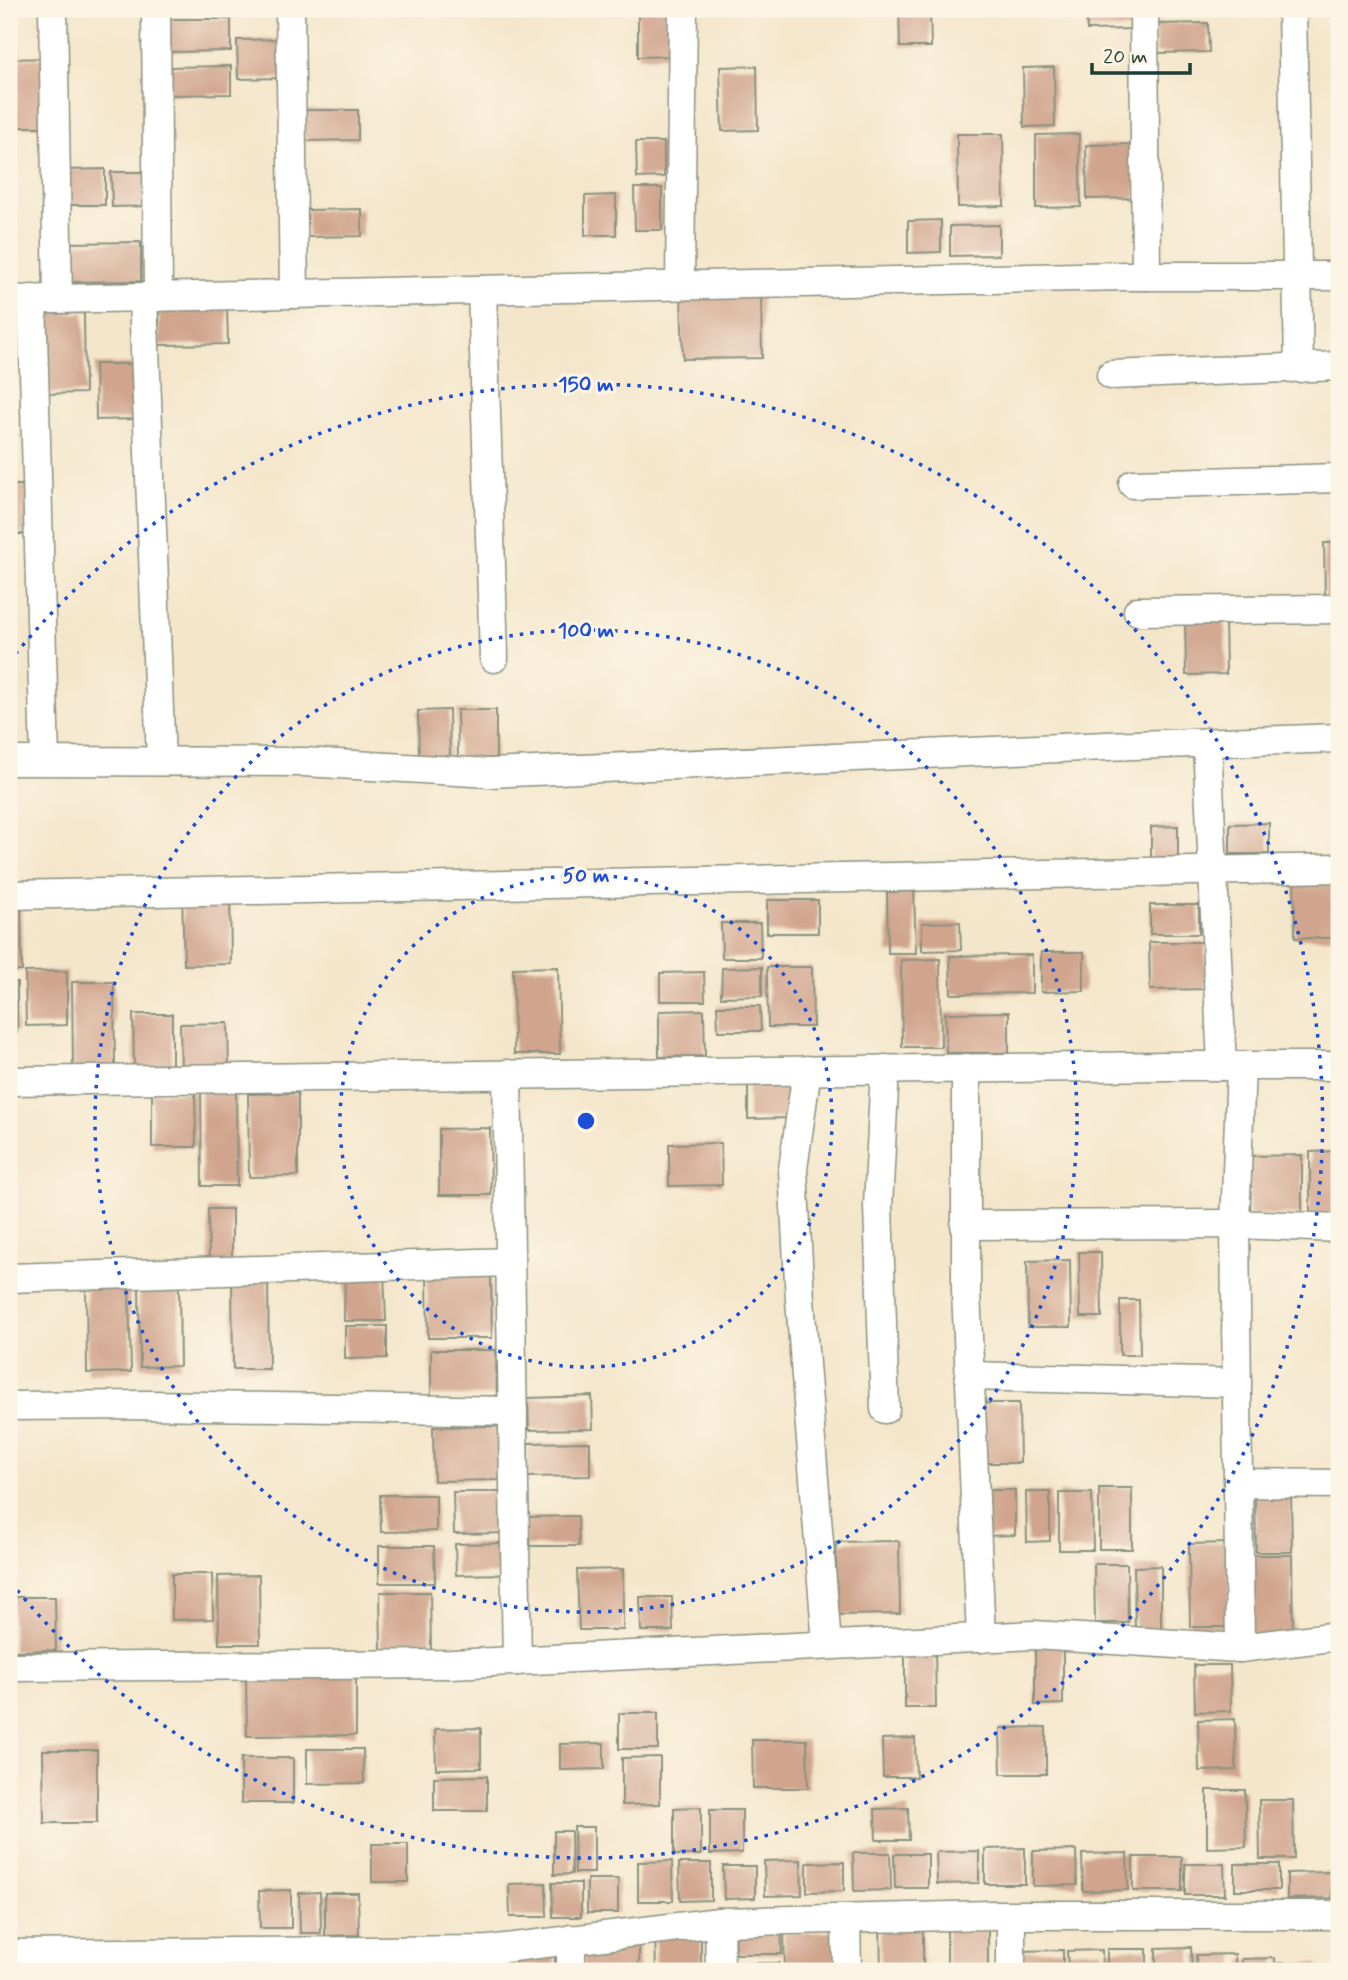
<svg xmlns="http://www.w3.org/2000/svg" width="1348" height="1980" viewBox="0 0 1348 1980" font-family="Mynerve,sans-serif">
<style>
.building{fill:#d0a48d}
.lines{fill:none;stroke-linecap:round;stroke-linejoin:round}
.minor-casing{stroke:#8a9280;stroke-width:31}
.minor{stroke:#fff;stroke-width:28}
.ring{fill:none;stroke:#1d4ed8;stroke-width:3.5;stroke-dasharray:3.5 7}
.centre{fill:#1d4ed8;stroke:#fcf5e5;stroke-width:3.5}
.ring-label{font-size:21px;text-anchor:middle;font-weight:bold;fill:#1d4ed8;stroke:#fcf5e5;stroke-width:6;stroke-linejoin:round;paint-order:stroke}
</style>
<rect width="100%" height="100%" fill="#fcf5e5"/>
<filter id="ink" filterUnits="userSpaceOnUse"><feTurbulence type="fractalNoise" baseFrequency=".0143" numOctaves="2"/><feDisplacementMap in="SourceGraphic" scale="14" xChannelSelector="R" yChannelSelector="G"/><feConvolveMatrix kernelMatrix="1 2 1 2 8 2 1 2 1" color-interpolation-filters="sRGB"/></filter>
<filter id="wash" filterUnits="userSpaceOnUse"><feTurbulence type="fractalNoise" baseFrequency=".00686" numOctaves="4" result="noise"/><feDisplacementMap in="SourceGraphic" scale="28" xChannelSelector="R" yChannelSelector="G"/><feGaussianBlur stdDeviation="1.57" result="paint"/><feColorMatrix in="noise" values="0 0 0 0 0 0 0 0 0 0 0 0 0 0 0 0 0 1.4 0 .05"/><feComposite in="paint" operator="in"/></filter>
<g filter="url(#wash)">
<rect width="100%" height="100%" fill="#f4e6cb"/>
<g id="blocks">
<g class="building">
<polygon points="638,9 674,9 674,56 638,57"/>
<polygon points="899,9 930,9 931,47 900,47"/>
<polygon points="1086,9 1136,9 1136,29 1087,30"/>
<polygon points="167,19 231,19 231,51 167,52"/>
<polygon points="1208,23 1209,52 1156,53 1155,24"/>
<polygon points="286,39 286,78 238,79 237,40"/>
<polygon points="51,58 52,127 9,127 9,59"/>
<polygon points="231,66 231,94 166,95 166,67"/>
<polygon points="757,66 758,130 722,131 720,67"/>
<polygon points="1054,67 1055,126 1024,127 1023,68"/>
<polygon points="304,110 358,110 358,140 304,141"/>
<polygon points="957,134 1003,134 1004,206 958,207"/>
<polygon points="1079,134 1081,207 1036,208 1036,135"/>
<polygon points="636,142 664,142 664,177 637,178"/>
<polygon points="1135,144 1136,198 1087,199 1086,145"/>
<polygon points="105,169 105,205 66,205 65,170"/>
<polygon points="111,172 150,172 151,206 112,207"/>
<polygon points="634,188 662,188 662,230 635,230"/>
<polygon points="616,195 616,235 585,235 585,196"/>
<polygon points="362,209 362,236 307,237 307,210"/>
<polygon points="941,220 941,252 908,253 908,221"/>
<polygon points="999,225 999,255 950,256 950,226"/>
<polygon points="141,242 141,281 66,282 65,243"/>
<polygon points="761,293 762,358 683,359 681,294"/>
<polygon points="227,308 228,344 159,345 159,310"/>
<polygon points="84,313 85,393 40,394 39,314"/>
<polygon points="95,364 136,364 137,419 96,420"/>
<rect x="9" y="485" width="22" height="49"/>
<polygon points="1324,543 1339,543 1339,600 1325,600"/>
<polygon points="1185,617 1225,617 1226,674 1186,675"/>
<polygon points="449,710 450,757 419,757 418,711"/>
<polygon points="457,710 496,710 496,758 458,758"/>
<polygon points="1269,823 1269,854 1230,854 1230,824"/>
<polygon points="1178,826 1178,861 1151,862 1151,827"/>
<polygon points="1294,870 1336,870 1338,938 1295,938"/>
<polygon points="914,891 916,953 888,953 887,892"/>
<polygon points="230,892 231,964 184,965 182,893"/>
<rect x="767" y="900" width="51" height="33"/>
<polygon points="9,903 21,903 22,971 9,971"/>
<rect x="1150" y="905" width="49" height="29"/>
<polygon points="960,922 961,950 922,951 922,923"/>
<polygon points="721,923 760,923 761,958 722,958"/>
<polygon points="1149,942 1205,942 1206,989 1150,990"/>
<polygon points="1041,952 1084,952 1084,991 1041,992"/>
<polygon points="1032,955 1032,993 951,994 950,956"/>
<polygon points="940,959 941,1047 902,1047 901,960"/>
<polygon points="558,967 560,1054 514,1054 513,968"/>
<polygon points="762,967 762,996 721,997 722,968"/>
<polygon points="767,967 812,967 813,1027 768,1027"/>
<polygon points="67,971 67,1025 26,1026 25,972"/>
<polygon points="704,972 705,1001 660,1001 660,973"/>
<rect x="9" y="982" width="8" height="50"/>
<polygon points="72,982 114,982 115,1068 73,1069"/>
<polygon points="717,1006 760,1006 761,1031 718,1031"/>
<polygon points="704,1010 705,1056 659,1057 659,1011"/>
<polygon points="1009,1012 1009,1053 946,1053 945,1013"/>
<polygon points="133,1014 172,1014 172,1068 134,1068"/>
<polygon points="228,1023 229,1068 181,1068 180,1024"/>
<polygon points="748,1077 790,1077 791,1118 748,1119"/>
<polygon points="201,1086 236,1086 237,1186 202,1186"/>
<polygon points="195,1092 196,1147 152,1147 152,1093"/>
<polygon points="298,1093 298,1176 249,1177 248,1094"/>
<polygon points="490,1128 491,1195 439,1195 439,1129"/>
<polygon points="721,1143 722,1185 669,1186 669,1144"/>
<polygon points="1339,1151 1339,1214 1310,1214 1310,1152"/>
<polygon points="1302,1155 1302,1215 1249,1215 1249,1156"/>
<polygon points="208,1209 232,1209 232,1263 209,1263"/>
<polygon points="1079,1252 1101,1252 1102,1317 1080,1317"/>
<polygon points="1070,1260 1071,1327 1028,1327 1027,1261"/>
<polygon points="345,1272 384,1272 386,1321 344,1321"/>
<polygon points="491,1274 492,1338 428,1338 427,1275"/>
<polygon points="268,1276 269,1369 233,1369 232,1277"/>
<polygon points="86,1284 129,1284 131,1372 87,1373"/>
<polygon points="139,1284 179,1284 180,1366 140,1367"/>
<polygon points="1120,1300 1139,1300 1140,1355 1120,1355"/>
<polygon points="345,1326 387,1326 387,1358 345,1359"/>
<polygon points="431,1350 496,1350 497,1396 431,1396"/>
<polygon points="592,1396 593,1429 529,1430 528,1398"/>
<polygon points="984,1403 1019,1403 1020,1463 985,1463"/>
<polygon points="500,1426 501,1480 434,1481 433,1427"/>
<polygon points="590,1442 590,1476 528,1477 528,1443"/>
<rect x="1099" y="1488" width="33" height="61"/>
<polygon points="985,1490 1015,1490 1015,1535 986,1536"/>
<polygon points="453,1492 509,1492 509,1533 454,1534"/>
<polygon points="1026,1492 1050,1492 1050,1541 1027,1542"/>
<polygon points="1059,1493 1092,1493 1093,1550 1059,1550"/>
<polygon points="1255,1494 1291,1494 1292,1552 1256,1552"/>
<polygon points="380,1495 436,1495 436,1531 381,1532"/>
<polygon points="578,1516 579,1546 525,1546 524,1517"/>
<polygon points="899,1541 900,1614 836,1615 836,1542"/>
<polygon points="508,1543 509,1574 456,1575 455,1544"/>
<polygon points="1228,1543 1229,1627 1190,1627 1189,1544"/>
<polygon points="379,1546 434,1546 435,1583 379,1583"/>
<polygon points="1248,1555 1292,1555 1293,1638 1249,1639"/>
<polygon points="1094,1564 1127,1564 1128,1623 1095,1623"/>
<polygon points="1161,1566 1161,1632 1135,1632 1134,1567"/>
<polygon points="623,1569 623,1630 579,1630 577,1570"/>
<polygon points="172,1574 212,1574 213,1619 172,1620"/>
<polygon points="259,1575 260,1644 219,1644 218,1576"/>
<polygon points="380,1592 430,1592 431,1650 381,1651"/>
<polygon points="12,1597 55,1597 56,1650 13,1651"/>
<polygon points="640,1597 672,1597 673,1631 641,1631"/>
<polygon points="905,1644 935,1644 936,1708 905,1708"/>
<polygon points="1035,1644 1063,1644 1063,1704 1035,1705"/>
<polygon points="1194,1665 1230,1665 1231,1711 1195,1712"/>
<polygon points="356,1674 356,1735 247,1736 246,1675"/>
<rect x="619" y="1713" width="39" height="36"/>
<polygon points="1235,1719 1236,1770 1199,1771 1198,1720"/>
<polygon points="1046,1727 1046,1774 1001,1774 1000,1728"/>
<polygon points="481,1728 481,1768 436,1769 435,1729"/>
<polygon points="915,1738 916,1777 883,1777 882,1739"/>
<polygon points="752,1740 807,1740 808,1788 753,1788"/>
<polygon points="604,1743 604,1769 560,1770 560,1744"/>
<polygon points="307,1749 363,1749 364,1783 307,1784"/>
<polygon points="43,1750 97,1750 97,1823 44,1823"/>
<polygon points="660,1757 660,1804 622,1805 622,1758"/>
<rect x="241" y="1758" width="52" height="45"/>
<polygon points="487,1776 487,1811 434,1811 434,1777"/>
<polygon points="1207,1790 1245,1790 1246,1847 1207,1848"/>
<polygon points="1259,1800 1293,1800 1294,1859 1260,1859"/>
<polygon points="701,1807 701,1855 674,1855 674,1808"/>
<polygon points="908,1808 909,1840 876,1840 875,1809"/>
<polygon points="710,1810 742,1810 742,1853 710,1854"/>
<polygon points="574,1827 594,1827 594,1873 575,1873"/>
<polygon points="554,1831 571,1831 572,1874 554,1875"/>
<rect x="372" y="1844" width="36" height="38"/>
<polygon points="1025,1848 1025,1884 985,1884 985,1849"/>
<polygon points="1076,1850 1077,1885 1033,1886 1033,1851"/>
<polygon points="979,1851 979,1883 937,1884 936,1852"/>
<polygon points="853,1853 890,1853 891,1890 854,1891"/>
<polygon points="1127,1853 1128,1890 1083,1891 1082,1854"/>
<polygon points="894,1854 928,1854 928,1888 895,1888"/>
<rect x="1133" y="1857" width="49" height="34"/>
<polygon points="801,1860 802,1895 765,1896 764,1861"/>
<polygon points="672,1861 673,1901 638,1901 638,1862"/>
<polygon points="844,1862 844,1891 807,1892 807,1863"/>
<polygon points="679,1863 711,1863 711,1900 680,1901"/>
<polygon points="1185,1864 1224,1864 1225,1895 1185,1895"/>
<rect x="1235" y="1864" width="44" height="26"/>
<polygon points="723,1866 755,1866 755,1898 724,1899"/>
<polygon points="1332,1872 1332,1898 1287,1899 1287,1873"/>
<rect x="587" y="1879" width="31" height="34"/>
<polygon points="546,1883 547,1917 510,1917 509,1884"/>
<polygon points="552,1883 581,1883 581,1917 553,1917"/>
<polygon points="291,1890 291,1928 260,1928 259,1891"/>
<polygon points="320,1892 321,1933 300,1933 299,1893"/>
<polygon points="325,1893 358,1893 359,1935 325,1936"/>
<polygon points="880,1924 923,1924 923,1971 881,1971"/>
<polygon points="988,1924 988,1971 947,1971 947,1925"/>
<polygon points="781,1926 782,1954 735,1954 736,1927"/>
<polygon points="836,1932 836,1971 785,1971 784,1933"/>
<polygon points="701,1933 701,1971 656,1971 655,1934"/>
<rect x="584" y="1943" width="55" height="28"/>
<polygon points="1191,1947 1192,1971 1156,1971 1156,1948"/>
<polygon points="555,1949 555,1971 516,1971 516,1950"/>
<rect x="1107" y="1949" width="40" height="22"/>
<polygon points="1063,1950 1063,1971 1018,1971 1018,1951"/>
<polygon points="1102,1950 1102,1971 1068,1971 1067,1951"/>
<polygon points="1235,1954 1235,1971 1197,1971 1196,1955"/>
<polygon points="1275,1958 1276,1971 1242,1971 1242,1959"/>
<rect x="738" y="1963" width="41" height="8"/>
<polygon points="1279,1963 1317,1963 1318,1971 1279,1971"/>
</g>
</g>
</g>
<g filter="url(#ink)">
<use href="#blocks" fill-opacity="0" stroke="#8a9280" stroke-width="2"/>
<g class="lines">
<defs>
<g id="minor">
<polyline points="53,9 58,298"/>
<polyline points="156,9 158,297"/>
<polyline points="290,9 294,294"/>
<polyline points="1144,9 1146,276"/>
<polyline points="1292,9 1299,368"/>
<polyline points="680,285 683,9"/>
<polyline points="482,290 494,658"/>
<polyline points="143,297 161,761"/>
<polyline points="32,299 45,760"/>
<polyline points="9,300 1126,276 1339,276"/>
<polyline points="1111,375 1339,366"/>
<polyline points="1133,484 1339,478"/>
<polyline points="1138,611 1339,609"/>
<polyline points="1207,742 1222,1066"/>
<polyline points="9,761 304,762 490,773 1106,746 1339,738"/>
<polyline points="9,895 1339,868"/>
<polyline points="966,1068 966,1290 981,1638"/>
<polyline points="807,1070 793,1169 800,1300 827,1645"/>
<polyline points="507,1074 517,1661"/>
<polyline points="9,1081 1168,1066 1339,1066"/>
<polyline points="965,1225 1235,1224 1339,1228"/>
<polyline points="9,1278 510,1262"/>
<polyline points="969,1376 1237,1383"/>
<polyline points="9,1406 149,1405 513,1411"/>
<polyline points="885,1409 878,1206 885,1069"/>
<polyline points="1238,1483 1339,1484"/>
<polyline points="1240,1648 1235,1224 1241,1066"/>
<polyline points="9,1667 452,1664 1034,1635 1240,1648 1339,1636"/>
<polyline points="1011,1916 1011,1971"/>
<polyline points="846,1919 847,1971"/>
<polyline points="719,1922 720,1971"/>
<polyline points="9,1954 489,1950 719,1922 990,1915 1339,1915"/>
<polyline points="571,1971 571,1939"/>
</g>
</defs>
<use href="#minor" class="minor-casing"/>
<use href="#minor" class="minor"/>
</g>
</g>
<g class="ring">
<circle cx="586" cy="1121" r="246"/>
<circle cx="586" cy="1121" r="491"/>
<path d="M9 662A737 737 0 1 1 9 1580"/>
</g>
<circle cx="586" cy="1121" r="10" class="centre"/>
<g class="ring-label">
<text x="586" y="391">150 m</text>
<text x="586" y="637">100 m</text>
<text x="586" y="882">50 m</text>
</g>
<rect width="1348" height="1980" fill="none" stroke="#fcf5e5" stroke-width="35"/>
<path d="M1092 63v10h98v-10" fill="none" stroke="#1f3d34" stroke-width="3.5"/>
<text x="1103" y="63" font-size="21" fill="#1f3d34" stroke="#fcf5e5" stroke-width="5" paint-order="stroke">20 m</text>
</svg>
